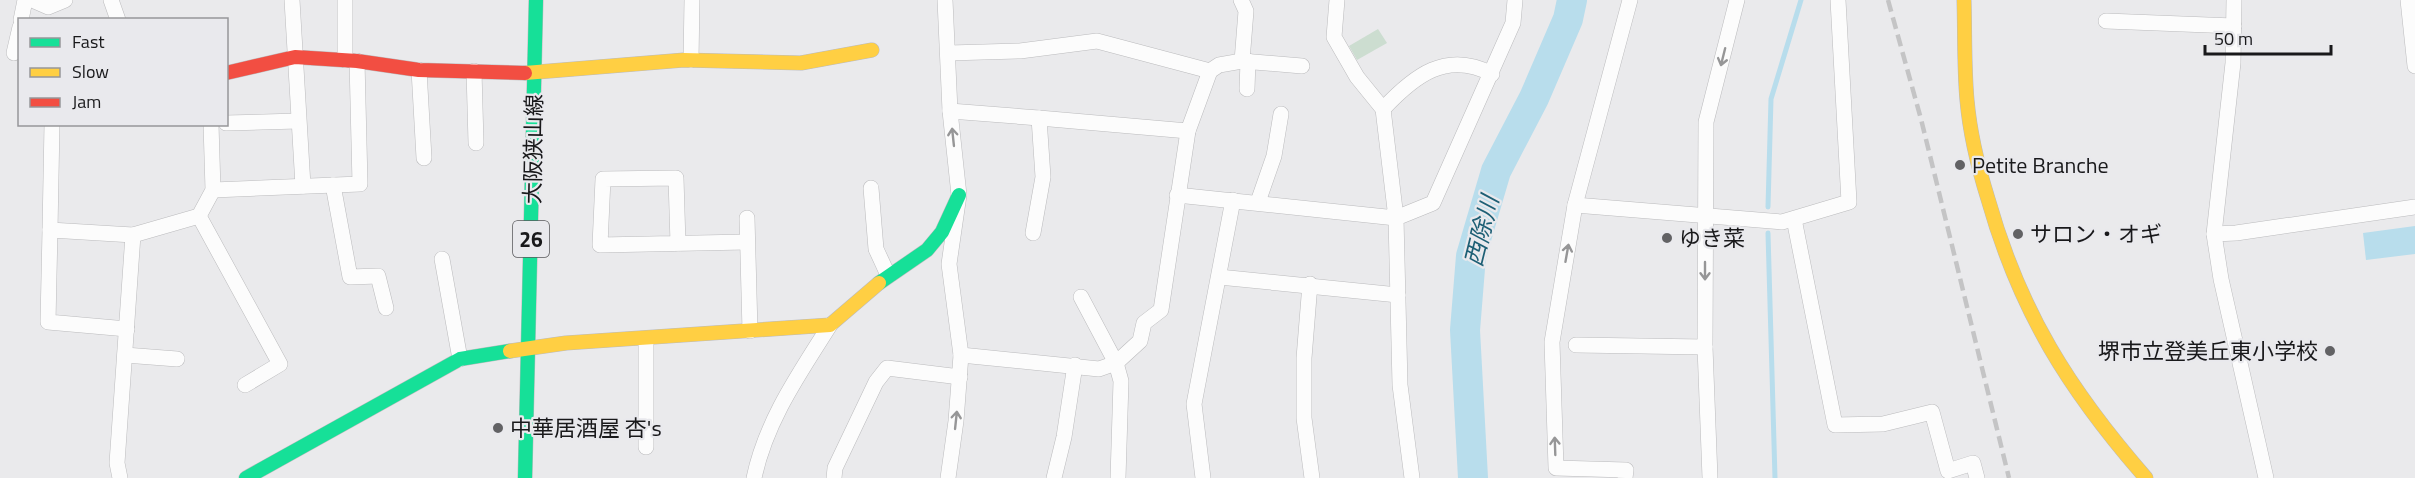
<svg xmlns="http://www.w3.org/2000/svg" width="2415" height="478" viewBox="0 0 2415 478" font-family="'Titillium Web','Noto Sans JP',sans-serif">
<style>
.green{fill:#ccddd0}
.water{fill:#b8ddec}
.lines{fill:none;stroke-linecap:round;stroke-linejoin:round}
.stream{stroke:#b8ddec;stroke-width:5}
.river{stroke:#b8ddec;stroke-width:30}
.street-casing{stroke:#bbbbbd;stroke-width:16}
.fast-casing{stroke:#bbbbbd;stroke-width:15}
.slow-casing{stroke:#bbbbbd;stroke-width:15}
.jam-casing{stroke:#bbbbbd;stroke-width:15}
.street{stroke:#fcfcfc;stroke-width:15}
.fast{stroke:#16e098;stroke-width:14}
.slow{stroke:#ffcf43;stroke-width:14}
.jam{stroke:#f24e42;stroke-width:14}
.rail{stroke:#c4c4c5;stroke-width:4.5;stroke-dasharray:12 6;stroke-linecap:butt}
.oneway{stroke:#969697}
.poi-dot{fill:#626264;stroke:#e9e9ed;stroke-width:2}
.labels{text-anchor:middle;dominant-baseline:central;stroke-width:4.5;stroke-linejoin:round;paint-order:stroke}
.shield{fill:#e9e9ed;stroke:#57575a;stroke-width:1.5}
.shield-label{font-size:21px;font-weight:bold;fill:#19191b}
.street-label{font-size:22px;fill:#19191b;stroke:#e9e9ed}
.poi-label{font-size:22px;fill:#19191b;stroke:#e9e9ed;text-anchor:start}
.water-label{font-size:24px;font-style:italic;fill:#1d5f75;stroke:#e9e9ed}
</style>
<rect width="100%" height="100%" fill="#eaeaec"/>
<polygon class="green" points="1378,29 1387,43 1357,60 1349,46"/>
<polygon class="water" points="2415,226 2415,254 2366,260 2363,233"/>
<g class="lines">
<g class="stream">
<polyline points="1768,207 1771,99 1801,0"/>
<polyline points="1768,233 1775,478"/>
</g>
<polyline class="river" points="1473,478 1465,330 1471,256 1496,171 1534,98 1568,19 1572,0"/>
<defs>
<g id="street">
<polyline points="32,0 48,7 65,0"/>
<polyline points="111,0 118,20"/>
<polyline points="292,0 303,186"/>
<polyline points="945,0 950,111 959,195 949,264 961,355 956,421 948,478"/>
<polyline points="2234,0 2233,63 2214,234 2221,279 2266,478"/>
<polyline points="2408,0 2415,66"/>
<polyline points="21,20 25,0"/>
<polyline points="2106,21 2234,26"/>
<polyline points="14,53 20,27"/>
<polyline points="949,53 1020,51 1097,41 1210,71"/>
<polyline points="345,60 345,0"/>
<polyline points="691,60 692,0"/>
<polyline points="1242,61 1302,66"/>
<polyline points="419,70 424,158"/>
<polyline points="474,71 476,143"/>
<polyline points="1247,89 1248,61"/>
<path d="M 1383,109 C 1414,76 1446,50 1492,74"/>
<polyline points="950,111 1039,118 1043,177 1033,233"/>
<polyline points="1039,118 1188,131"/>
<polyline points="226,123 298,121"/>
<polyline points="52,124 50,230 133,235 199,216 213,190 211,124"/>
<polyline points="333,185 350,277 378,276 386,308"/>
<polyline points="871,188 876,249 888,275"/>
<polyline points="213,190 360,184 357,61"/>
<polyline points="1177,195 1396,218 1383,109 1357,77 1334,37 1337,0"/>
<polyline points="1258,202 1274,156 1281,114"/>
<polyline points="1575,205 1782,222 1849,202 1838,0"/>
<polyline points="199,216 280,364 245,385"/>
<polyline points="747,218 750,331"/>
<polyline points="1794,219 1835,425 1883,424 1932,412 1948,471 1973,463 1977,478"/>
<polyline points="50,230 48,322 127,329"/>
<polyline points="2214,234 2236,233 2415,207"/>
<polyline points="678,244 676,178 603,179 600,245 746,242"/>
<polyline points="442,259 460,359"/>
<polyline points="1219,277 1398,295"/>
<polyline points="1310,284 1304,358 1304,418 1312,478"/>
<polyline points="1081,297 1116,363 1121,381 1118,478"/>
<polyline points="1576,345 1705,347"/>
<polyline points="125,355 177,359"/>
<polyline points="961,355 1099,369 1116,363 1140,341 1144,323 1161,310 1188,131 1210,71 1219,65 1242,61 1246,11 1241,0"/>
<polyline points="646,447 646,339"/>
<polyline points="120,478 117,463 133,235"/>
<path d="M 754,478 C 766,421 799,374 830,325"/>
<polyline points="834,478 835,468 876,382 887,368 960,377"/>
<polyline points="1054,478 1064,437 1075,365"/>
<polyline points="1203,478 1194,404 1233,200"/>
<polyline points="1412,478 1400,385 1396,218 1433,203 1513,23 1515,0"/>
<polyline points="1625,478 1626,470 1556,468 1552,342 1575,205 1630,0"/>
<polyline points="1710,478 1705,347 1706,122 1737,0"/>
</g>
<g id="fast">
<polyline points="879,283 927,250 942,232 959,195"/>
<polyline points="246,478 460,359 510,351"/>
<polyline points="525,478 536,0"/>
</g>
<g id="slow">
<path d="M 1964,0 C 1965,33 1964,67 1967,100 C 1970,134 1978,167 1988,199 C 2020,312 2069,390 2146,478"/>
<polyline points="525,73 684,60 801,63 872,50"/>
<polyline points="510,351 566,343 830,325 879,283"/>
</g>
<polyline id="jam" points="226,73 295,57 357,61 419,70 525,73"/>
</defs>
<use href="#street" class="street-casing"/>
<use href="#fast" class="fast-casing"/>
<use href="#slow" class="slow-casing"/>
<use href="#jam" class="jam-casing"/>
<use href="#street" class="street"/>
<use href="#fast" class="fast"/>
<use href="#slow" class="slow"/>
<use href="#jam" class="jam"/>
<polyline class="rail" points="1888,0 1921,119 2009,478"/>
</g>
<defs><path id="oneway-shaft" d="M-6 0H5M1.5-3L5.5 0L1.5 3" fill="none" stroke-width="1.6" stroke-linecap="round" stroke-linejoin="round" transform="scale(1.5)"/></defs>
<g class="oneway">
<use href="#oneway-shaft" transform="translate(1723 57) rotate(104)"/>
<use href="#oneway-shaft" transform="translate(953 137) rotate(-96)"/>
<use href="#oneway-shaft" transform="translate(1567 253) rotate(-80)"/>
<use href="#oneway-shaft" transform="translate(1705 271) rotate(90)"/>
<use href="#oneway-shaft" transform="translate(956 420) rotate(-84)"/>
<use href="#oneway-shaft" transform="translate(1555 446) rotate(-92)"/>
</g>
<g class="poi-dot">
<circle cx="1960" cy="165" r="6"/>
<circle cx="2018" cy="234" r="6"/>
<circle cx="1667" cy="238" r="6"/>
<circle cx="2330" cy="351" r="6"/>
<circle cx="498" cy="428" r="6"/>
</g>
<g class="labels">
<rect class="shield" x="513" y="221" width="36" height="36" rx="4.5"/>
<g class="shield-label">
<text x="531" y="239">26</text>
</g>
<g class="street-label">
<text transform="translate(533 149) rotate(-89)">大阪狭山線</text>
</g>
<g class="poi-label">
<text x="1972" y="165">Petite Branche</text>
<text x="2030" y="234">サロン・オギ</text>
<text x="1679" y="238">ゆき菜</text>
<text x="2318" y="351" text-anchor="end">堺市立登美丘東小学校</text>
<text x="510" y="428">中華居酒屋 杏's</text>
</g>
<g class="water-label">
<text transform="translate(1481 231) rotate(-76)">西除川</text>
</g>
</g>
<rect x="18" y="18" width="210" height="108" fill="#e9e9ed" stroke="#969699" stroke-width="1.5"/>
<rect x="30" y="38" width="30" height="9" fill="#16e098" stroke="#969699" stroke-width="1.5"/>
<text x="72" y="48" font-size="18" fill="#19191b">Fast</text>
<rect x="30" y="68" width="30" height="9" fill="#ffcf43" stroke="#969699" stroke-width="1.5"/>
<text x="72" y="78" font-size="18" fill="#19191b">Slow</text>
<rect x="30" y="98" width="30" height="9" fill="#f24e42" stroke="#969699" stroke-width="1.5"/>
<text x="72" y="108" font-size="18" fill="#19191b">Jam</text>
<path d="M2205 45v9h126v-9" fill="none" stroke="#19191b" stroke-width="3"/>
<text x="2214" y="45" font-size="18" fill="#19191b" stroke="#e9e9ed" stroke-width="4.5" paint-order="stroke">50 m</text>
</svg>
